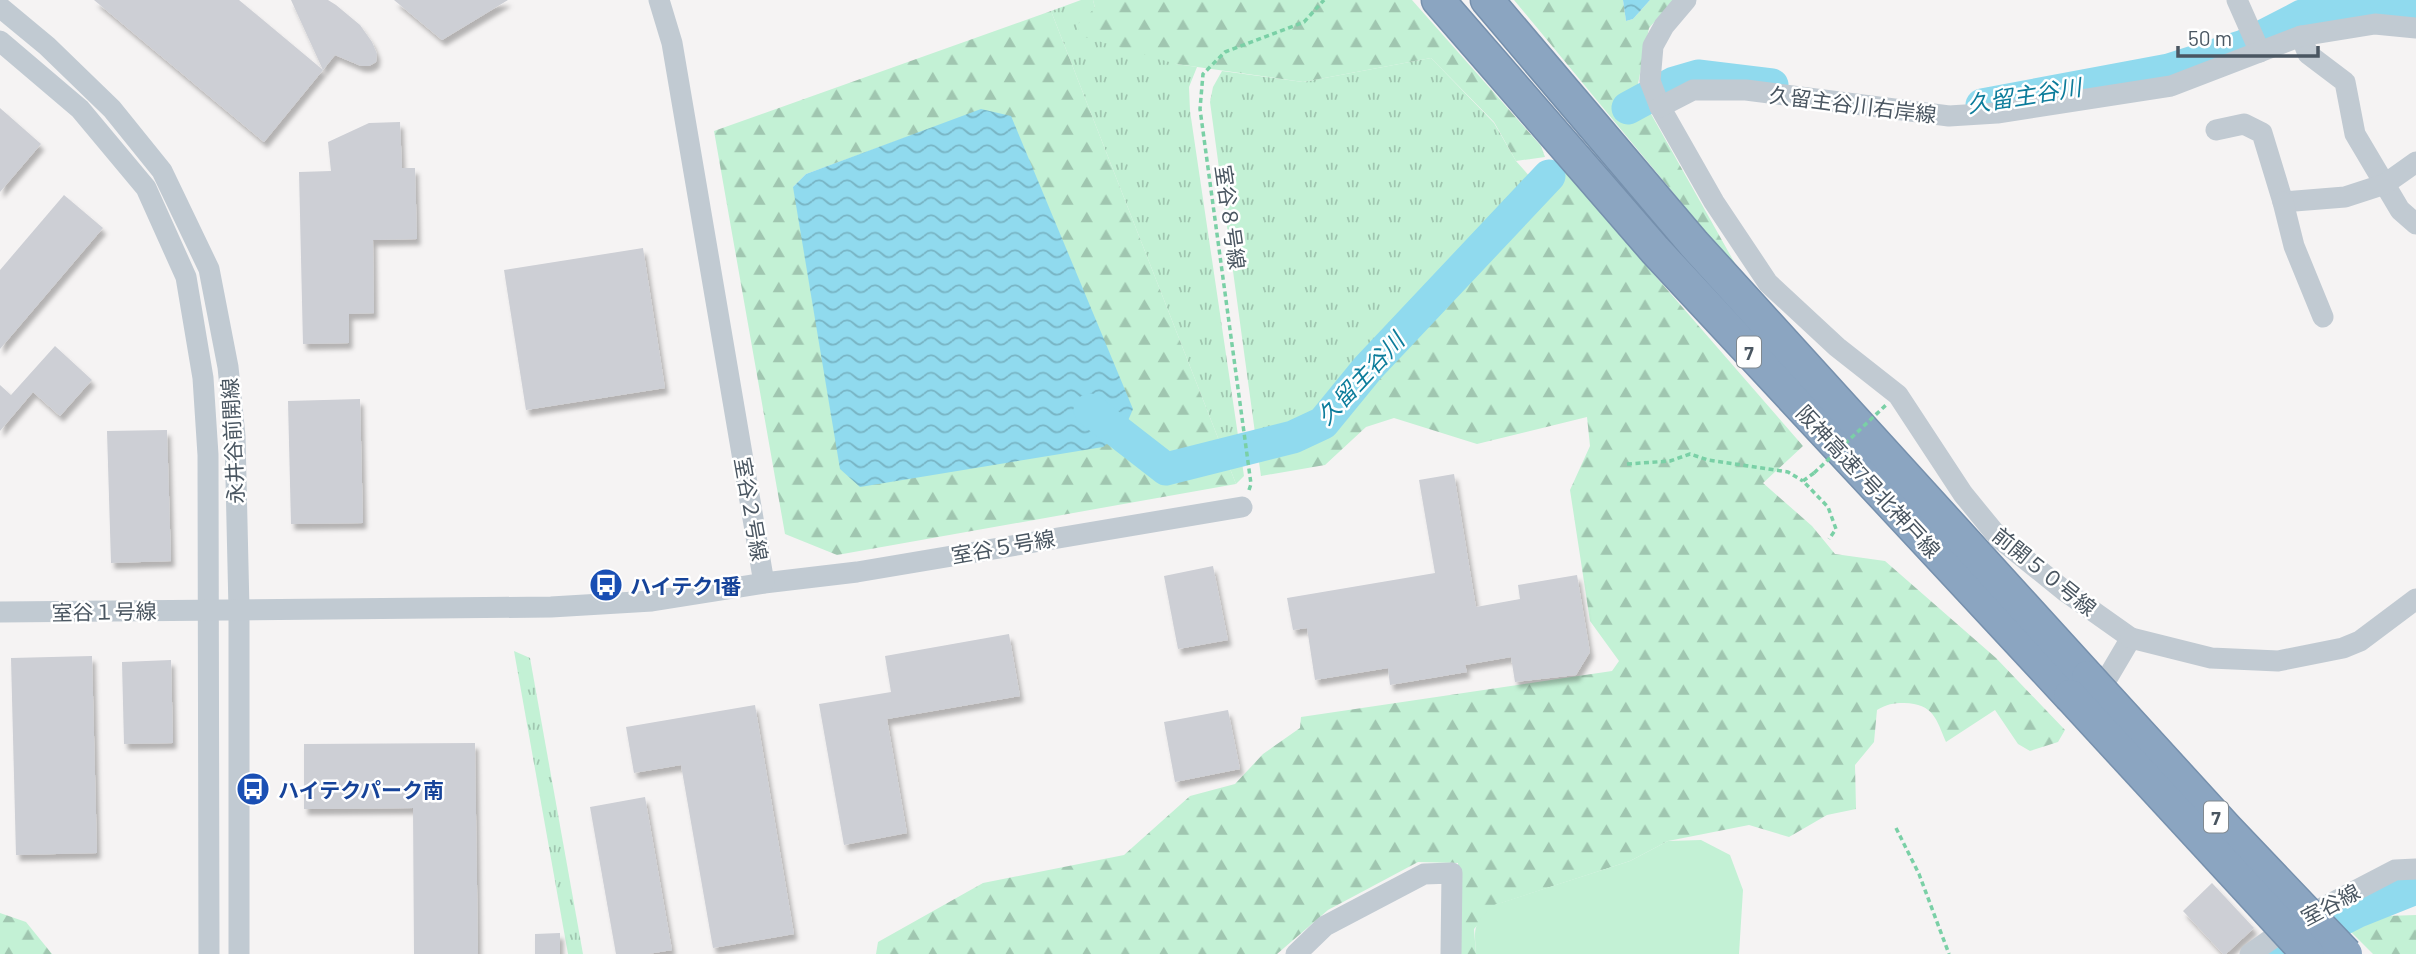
<svg xmlns="http://www.w3.org/2000/svg" width="2416" height="954" viewBox="0 0 2416 954" font-family="Barlow,'Noto Sans JP',sans-serif">
<style>
.grass{fill:url(#grass-tufts)}
.forest{fill:url(#forest-firs);fill-rule:evenodd}
.garden{fill:#c3f1d5}
.water{fill:url(#water-waves)}
.lines{fill:none;stroke-linecap:round;stroke-linejoin:round}
.river{stroke:#90daee;stroke-width:33}
.building{fill:#cdcfd5;filter:url(#shadow)}
.highway-casing{stroke:#7690ad;stroke-width:35}
.path{stroke:#7ad0a6;stroke-width:3.5;stroke-dasharray:5 3.5;stroke-linecap:butt}
.minor{stroke:#c1cad2;stroke-width:21}
.highway{stroke:#8ba5c1;stroke-width:32}
.highway-bridge-casing{stroke:#7690ad;stroke-width:35;stroke-linecap:butt}
.path-bridge{stroke:#7ad0a6;stroke-width:3.5;stroke-dasharray:5 3.5;stroke-linecap:butt}
.highway-bridge{stroke:#8ba5c1;stroke-width:32}
.labels{text-anchor:middle;dominant-baseline:central;stroke-width:5;stroke-linejoin:round;paint-order:stroke}
.shield{fill:#fff;stroke:#808990;stroke-width:2}
.shield-label{font-size:19px;font-weight:bold;fill:#4a5661}
.street-label{font-size:21px;fill:#4a5661;stroke:#fff}
.transit-label{font-size:21px;font-weight:bold;fill:#164399;stroke:#fff;text-anchor:start}
.water-label{font-size:23px;font-style:italic;fill:#0c7c9b;stroke:#fff}
</style>
<defs>
<pattern id="grass-tufts" width="24" height="20" patternUnits="userSpaceOnUse" patternTransform="scale(1.75)"><rect width="24" height="20" fill="#c3f1d5"/><path d="M3 7l-1-3M5 7V3M7 7l1-3M15 17l-1-3M17 17v-4M19 17l1-3" fill="none" stroke="#a0c6b0"/></pattern>
<pattern id="forest-firs" width="22" height="20" patternUnits="userSpaceOnUse" patternTransform="scale(1.75)"><rect width="22" height="20" fill="#c3f1d5"/><path d="M5 1l3.5 6h-7zM16 11l3.5 6h-7z" fill="#a0c6b0"/></pattern>
<pattern id="water-waves" width="16" height="10" patternUnits="userSpaceOnUse" patternTransform="scale(1.75)"><rect width="16" height="10" fill="#90daee"/><path d="M0 5q4-4 8 0t8 0" fill="none" stroke="#78b4c4"/></pattern>
<filter id="shadow"><feDropShadow dx="3.5" dy="6" stdDeviation="2" flood-color="#0004"/></filter>
</defs>
<rect width="100%" height="100%" fill="#f5f3f3"/>
<g class="grass">
<polygon points="1081,0 1093,0 1095,8 1176,64 1197,67 1189,87 1190,111 1244,476 1236,484 1051,11"/>
<polygon points="1431,58 1494,123 1516,161 1531,178 1458,251 1316,414 1305,423 1287,428 1290,449 1258,455 1210,102 1213,87 1222,71 1303,82"/>
<polygon points="514,651 530,658 583,954 568,954"/>
</g>
<g class="forest">
<polygon points="1093,0 1412,0 1541,146 1545,157 1516,161 1494,122 1431,58 1303,82 1176,64 1081,36 1077,25 1095,8"/>
<polygon points="1514,0 1623,0 1626,21 1633,19 1650,0 1674,0 1649,28 1637,89 1742,276"/>
<path d="M 1051,11 L 1236,484 L 837,555 L 785,534 L 714,131 ZM 981,110 L 793,187 L 806,174 Z"/>
<path d="M 1564,171 L 1803,446 L 1763,483 L 1812,526 L 1835,554 L 1885,561 L 1996,658 L 2065,730 L 2058,742 L 2030,751 L 2018,744 L 1995,710 L 1946,742 C 1936,719 1934,704 1904,703 C 1893,703 1887,704 1877,710 L 1874,742 L 1855,765 L 1856,809 L 1827,815 L 1789,837 L 1749,825 L 1668,841 L 1630,861 L 1495,905 L 1474,929 L 1476,954 L 1459,954 L 1458,863 L 1418,862 L 1328,910 L 1277,954 L 876,954 L 878,942 L 983,883 L 1124,855 L 1190,796 L 1235,784 L 1263,754 L 1300,728 L 1301,717 L 1612,671 L 1619,661 L 1590,621 L 1570,490 L 1590,446 L 1587,417 L 1477,444 L 1394,418 L 1366,427 L 1325,465 L 1261,476 L 1258,455 L 1294,449 L 1327,430 Z"/>
<polygon points="0,913 26,922 52,954 0,954"/>
<polygon points="2416,915 2416,954 2373,954 2346,927 2386,916"/>
</g>
<path class="garden" d="M 1701,840 L 1730,855 L 1743,890 L 1739,954 L 1476,954 C 1474,926 1473,925 1494,905 L 1630,861 L 1668,841 Z"/>
<g class="water">
<polygon points="1623,0 1650,0 1633,19 1626,21"/>
<polygon points="981,109 1011,116 1133,409 1124,430 1103,447 860,487 840,469 793,187 806,174"/>
</g>
<g class="lines">
<g class="river">
<polyline points="1982,105 2169,70 2244,46 2302,16 2343,11 2416,14"/>
<polyline points="1628,108 1674,83 1698,76 1772,85"/>
<polyline points="1090,410 1166,469 1293,437 1323,423 1368,368 1549,176"/>
<polyline points="2274,954 2356,912 2416,888"/>
</g>
</g>
<g class="building">
<polygon points="94,0 239,0 323,70 264,142"/>
<polygon points="291,0 328,0 336,5 360,25 372,42 377,54 376,62 369,66 361,66 335,55 323,70"/>
<polygon points="394,0 508,0 442,40"/>
<polygon points="0,108 41,144 0,192"/>
<polygon points="400,122 402,168 415,168 417,239 373,240 374,313 349,314 349,343 303,344 299,172 331,171 328,142 369,123"/>
<polygon points="64,195 103,228 0,349 0,270"/>
<polygon points="643,248 665,388 526,410 504,270"/>
<polygon points="55,346 92,380 60,416 33,392 0,431 0,385 11,395"/>
<polygon points="360,399 363,523 291,524 288,401"/>
<polygon points="167,430 171,561 111,563 107,431"/>
<polygon points="1454,474 1476,607 1520,599 1518,585 1577,575 1590,652 1576,675 1515,682 1511,657 1465,665 1467,672 1390,685 1388,668 1315,680 1307,628 1293,630 1287,598 1435,573 1419,480"/>
<polygon points="1213,566 1228,640 1178,649 1164,576"/>
<polygon points="1009,634 1020,696 887,719 907,833 844,845 819,704 891,692 885,656"/>
<polygon points="92,656 97,853 16,855 11,658"/>
<polygon points="171,660 173,743 124,744 122,662"/>
<polygon points="755,705 794,934 713,948 681,765 634,773 626,727"/>
<polygon points="1228,710 1240,769 1175,782 1164,722"/>
<polygon points="475,743 478,954 414,954 413,808 304,809 304,744"/>
<polygon points="645,797 672,950 648,954 616,954 590,807"/>
<polygon points="2212,883 2254,928 2226,954 2223,954 2183,911"/>
<polygon points="560,933 560,954 535,954 535,934"/>
</g>
<g class="lines">
<defs>
<g id="highway">
<polyline points="1438,0 1655,250 2070,696"/>
<polyline points="1487,0 1694,244 2088,677"/>
</g>
</defs>
<use href="#highway" class="highway-casing"/>
<g class="path">
<polyline points="1627,464 1670,461 1690,454 1708,460 1788,472 1803,481"/>
<polyline points="1814,473 1803,481 1828,507 1836,529 1829,539"/>
<polyline points="1249,490 1251,484 1200,109 1203,74 1225,52 1304,22 1324,0"/>
<polyline points="1896,828 1919,874 1949,954"/>
</g>
<g class="minor">
<polyline points="1686,0 1664,26 1653,46 1650,81 1660,107 1714,202 1768,283 1837,347 1898,395 1963,494 1999,538 2066,592 2131,638 2095,699"/>
<polyline points="2237,0 2260,52"/>
<polyline points="0,7 47,46 112,109 162,171 209,269 228,367 235,436 239,609 239,954"/>
<polyline points="2301,36 2308,54 2345,82 2355,134 2400,210 2416,224"/>
<polyline points="0,41 80,109 146,188 186,277 203,378 208,455 209,954"/>
<polyline points="1660,107 1693,90 1746,90 1949,116 1997,113 2171,86 2301,36 2375,24 2416,28"/>
<polyline points="2216,130 2244,124 2262,133 2283,202 2345,197 2385,184 2416,162"/>
<polyline points="2283,202 2294,246 2323,317"/>
<polyline points="764,583 857,572 1242,507"/>
<polyline points="0,612 551,607 652,601 764,583 672,43 659,0"/>
<polyline points="2131,638 2211,658 2278,661 2343,648 2360,641 2416,599"/>
<polyline points="1296,954 1325,926 1424,874 1452,873 1451,954"/>
<polyline points="2250,954 2299,920 2395,870 2416,869"/>
</g>
<use href="#highway" class="highway"/>
<defs>
<g id="highway-bridge">
<polyline points="2088,677 2226,828 2346,954"/>
<polyline points="2070,696 2308,954"/>
</g>
</defs>
<use href="#highway-bridge" class="highway-bridge-casing"/>
<polyline class="path-bridge" points="1814,473 1886,405"/>
<use href="#highway-bridge" class="highway-bridge"/>
</g>
<defs>
<symbol id="bus-disc" viewBox="-11 -11 22 22"><circle r="9.5" fill="#1a4fb4" stroke="#fff"/><path d="M-5-6H5V4H4V6H2V4H-2V6H-4V4H-5ZM-3.5-4V0h7V-4ZM-3.5 1.2v1.5H-2V1.2ZM2 1.2v1.5H3.5V1.2Z" fill="#fff"/></symbol>
</defs>
<g fill-rule="evenodd">
<use href="#bus-disc" x="587" y="566" width="38" height="38"/>
<use href="#bus-disc" x="234" y="770" width="38" height="38"/>
</g>
<g class="labels">
<g class="shield">
<rect x="1737" y="336.5" width="24" height="31" rx="5"/>
<rect x="2204" y="801.5" width="24" height="31" rx="5"/>
</g>
<g class="shield-label">
<text x="1749" y="352">7</text>
<text x="2216" y="817">7</text>
</g>
<g class="street-label">
<text transform="translate(1853 104) rotate(7)">久留主谷川右岸線</text>
<text transform="translate(1231 217) rotate(82)">室谷８号線</text>
<text transform="translate(232 441) rotate(-93)">永井谷前開線</text>
<text transform="translate(1869 481) rotate(47)">阪神高速7号北神戸線</text>
<text transform="translate(752 509) rotate(80)">室谷２号線</text>
<text transform="translate(1003 546) rotate(-10)">室谷５号線</text>
<text transform="translate(2045 571) rotate(39)">前開５０号線</text>
<text transform="translate(104 611) rotate(-1)">室谷１号線</text>
<text transform="translate(2330 904) rotate(-28)">室谷線</text>
</g>
<g class="transit-label">
<text x="630" y="585">ハイテク1番</text>
<text x="278" y="789">ハイテクパーク南</text>
</g>
<g class="water-label">
<text transform="translate(2024 95) rotate(-9)">久留主谷川</text>
<text transform="translate(1360 378) rotate(-47)">久留主谷川</text>
</g>
</g>
<path d="M2178 46v10h140v-10" fill="none" stroke="#4a5661" stroke-width="3.5"/>
<text x="2188" y="46" font-size="21" fill="#4a5661" stroke="#ffffff" stroke-width="5" paint-order="stroke">50 m</text>
</svg>
